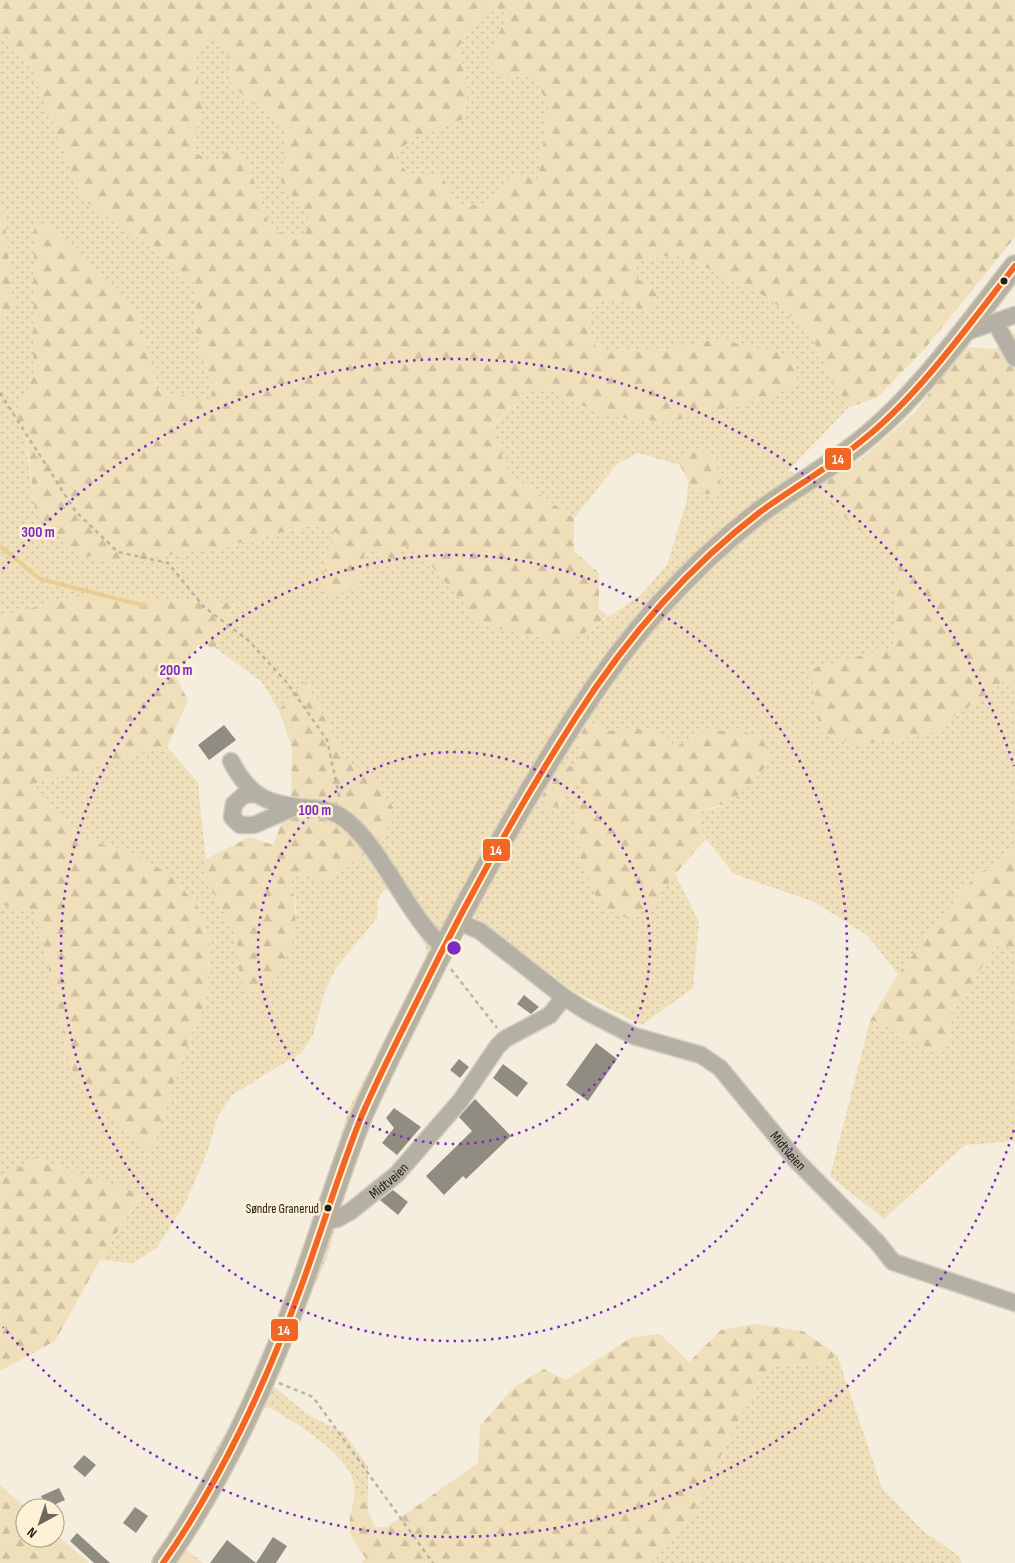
<svg xmlns="http://www.w3.org/2000/svg" width="1015" height="1563" viewBox="0 0 1015 1563" font-family="'Sofia Sans Condensed',sans-serif">
<style>
.grass{fill:url(#grass-dots)}
.forest{fill:url(#forest-firs);fill-rule:evenodd}
.lines{fill:none;stroke-linecap:round;stroke-linejoin:round}
.stream{stroke:#e8ce93;stroke-width:4}
.building{fill:#918c81}
.minor-casing{stroke:#d2ccc1;stroke-width:19}
.major-casing{stroke:#d2ccc1;stroke-width:24}
.path{stroke:#b9b3a8;stroke-width:2.5;stroke-dasharray:4 4;stroke-linecap:butt}
.minor{stroke:#b5b0a4;stroke-width:16}
.major{stroke:#b8b1a0;stroke-width:21}
.bus-1-casing{stroke:#fef2d6;stroke-width:10}
.bus-1{stroke:#f26522;stroke-width:6}
.ring{fill:none;stroke:#7b2cbf;stroke-width:2.5;stroke-dasharray:2.5 5}
.bus-dot{fill:#242016;stroke:#fef2d6;stroke-width:2}
.labels{text-anchor:middle;stroke-width:5;stroke-linejoin:round;paint-order:stroke}
.bus-label{font-size:13px;fill:#242016;stroke:#fef2d6;text-anchor:end}
.street-label{font-size:14px;fill:#242016;stroke:#fef2d6}
.centre{fill:#7b2cbf;stroke:#fef2d6;stroke-width:2.5}
.ring-label{font-size:15px;text-anchor:middle;font-weight:bold;fill:#7b2cbf;stroke:#fef2d6;stroke-width:5;stroke-linejoin:round;paint-order:stroke}
.line-badge{stroke:#fef2d6;stroke-width:2}
.badge-label{font-size:14px;text-anchor:middle;font-weight:bold;fill:#fff}
</style>
<defs>
<pattern id="grass-dots" width="8" height="8" patternUnits="userSpaceOnUse" patternTransform="scale(1.25)"><rect width="8" height="8" fill="#efdfba"/><path d="M2 2h.1M6 6h.1" fill="none" stroke="#cdbf9f" stroke-width="1.8" stroke-linecap="round"/></pattern>
<pattern id="forest-firs" width="22" height="20" patternUnits="userSpaceOnUse" patternTransform="scale(1.25)"><rect width="22" height="20" fill="#efdfba"/><path d="M5 1l3.5 6h-7zM16 11l3.5 6h-7z" fill="#cdbf9f"/></pattern>
</defs>
<rect width="100%" height="100%" fill="#f5eedf"/>
<path class="grass" d="M489 5 508 14 501 78 532 76 549 105 538 180 516 174 487 203 458 207 442 176 409 174 392 156 413 138 463 119 468 91 458 47Z
M0 30 29 61 83 200 136 236 197 286 195 329 214 389 208 402 157 390 138 314 34 228 33 378 16 412 26 444 35 510 218 548 313 525 337 533 328 554 360 587 365 552 378 548 396 564 399 547 413 544 482 624 582 635 642 594 667 565 687 500 688 482 702 493 708 453 693 450 680 465 638 453 617 464 574 518 509 474 491 429 522 393 543 387 605 416 717 339 668 349 604 353C583 334 584 326 598 302L614 297 646 313 658 293 632 275 641 260 678 254 768 298 807 329 848 408 788 471 821 483 876 541 900 548 893 647 930 734 1007 679 1015 690V845L968 884 898 974 867 935 814 902 734 874 706 839 698 825 702 810 720 807 700 732 673 749 653 728 606 731 588 721 579 739 581 752 562 804 575 778 586 787 574 819 599 904 622 918 650 907 675 874 699 922 693 988 642 1025 573 991 471 914 364 1128 326 1261 275 1373 272 1385 308 1415 343 1432 368 1466V1495L354 1497C354 1491 355 1483 352 1477 342 1451 292 1420 268 1407L259 1411 230 1474 210 1458 236 1417 259 1360 270 1342 316 1221 348 1110 364 1079 378 1058 426 960V947L394 892 384 889 378 900 377 918 336 968 324 993 313 1035 301 1053 232 1095 218 1116 207 1153 185 1204 156 1249 133 1263 100 1260 141 1195 35 1158 0 1180V905L35 910 74 1078 151 1152 185 1051 207 997 210 936 133 854 83 838 32 784 167 747 198 782 208 882 236 934 239 971 297 914 291 877 304 873 327 881 382 841 377 785 344 757 306 681 279 710 261 681 215 648 234 604 82 594 0 617V323L3 322 13 303 4 215 0 207Z
M213 32 232 61 229 84 288 130 281 181 312 222 302 237 271 231 249 166 230 148 215 162 191 151 202 108 194 57Z
M998 944 1015 949V1141L965 1145 884 1219 830 1176 870 1021 934 1052 948 1040 953 1009Z
M837 1355 882 1488 922 1530 959 1556 962 1563H652L692 1514 749 1399 772 1364 822 1365Z"/>
<path class="forest" d="M0 0H1015V237L927 346 878 397 848 408 807 329 768 298 678 254 641 260 632 275 659 293 646 313 614 297 598 302C584 325 583 334 603 353L668 349 717 339 793 356 797 383 771 397 668 422 605 416 543 387 522 393 491 428 509 474 574 518V551L599 573V609L608 616 582 635 557 641 482 625 413 544 399 548 396 565 381 559 378 548 365 552 360 587 333 596 322 583 328 554 337 533 312 525 218 548 113 563 70 551 35 510 28 450 16 412 33 378 34 228 47 224 138 314 157 390 208 401 214 389 195 329 197 286 136 236 83 200 29 61 0 30ZM490 5 508 14 488 56 501 78 532 76 549 105 538 179 516 174 487 203 458 207 442 176 409 174 393 156 413 138 463 119 468 91 458 47ZM213 33 232 61 229 84 288 130 281 181 312 222 302 237 271 231 249 166 230 148 215 162 191 151 202 108 194 57Z
M0 207 4 215 13 304 3 322 0 323Z
M1015 333V690L1007 679 930 734 858 745 820 732 811 669 893 647 900 548 876 541 855 527 822 495 821 483 864 457 915 412 964 347 996 349Z
M693 450 708 453C718 466 725 479 717 495 694 493 690 486 680 465Z
M82 594 234 603 215 648 198 645 176 676 188 701 167 747 33 784 83 838 133 854 169 874 196 904 210 936 207 997 185 1051 151 1153 74 1078 35 910 0 905V617Z
M306 681 344 757 377 785 393 807 382 841 327 881 304 873 291 877C300 934 297 949 259 993L245 991 239 971 236 934 208 882 206 859 250 837 273 845 291 799 292 748 279 710Z
M588 720 606 731 653 728 667 737 673 749 700 732 740 730 763 739 770 760C751 787 735 804 702 810L698 825 706 839 675 874 650 907 622 918 599 904 581 862 574 819 586 787 575 778 562 804 548 810 541 798 559 768 576 765 581 752 579 739Z
M1015 845V949L998 944 953 1009 948 1040 934 1052 870 1021 898 974 968 884Z
M34 1158 141 1194 100 1260 55 1341 0 1371V1180Z
M755 1324 803 1331 837 1355 822 1365 772 1364 749 1399 692 1514 652 1563H362L366 1558C345 1532 348 1528 354 1497L368 1494V1511L375 1527H387L478 1463 480 1426 514 1387 544 1369 566 1380 632 1337 660 1334 689 1362 721 1330Z
M0 1485 26 1508 25 1538H55V1533L89 1563H0Z
M168 1535 203 1563H162L176 1542Z"/>
<g class="lines">
<path class="stream" d="M0 546 40 579 146 606"/>
</g>
<path class="building" d="M224 725 236 740 209 760 198 745Z
M524 995 539 1007 531 1014 517 1004Z
M596 1043 617 1059 588 1101 566 1085Z
M459 1059 469 1067 460 1078 450 1070Z
M503 1064 528 1083 517 1097 493 1078Z
M475 1099 511 1136 466 1179 463 1176 444 1195 426 1176 472 1131 459 1117Z
M394 1108 421 1127 397 1155 382 1143 394 1128 386 1118Z
M393 1190 408 1202 398 1215 380 1200Z
M84 1455 96 1465 85 1477 73 1467Z
M59 1488 65 1500 47 1508 41 1496Z
M135 1507 148 1516 136 1533 123 1523Z
M77 1533 110 1563H94L70 1541Z
M273 1537 287 1546 276 1563H210L227 1540 256 1563Z"/>
<g class="lines">
<defs>
<g id="minor">
<path d="M995 322 1015 358"/>
<path d="M966 329 969 331 1015 315"/>
<path d="M231 761C250 798 269 805 310 808 323 809 335 811 346 820 383 850 406 913 443 947"/>
<path d="M254 794 244 795 234 804 232 817 240 825H254L295 807"/>
<path id="s1" d="M457 921 480 931 564 997 589 1013 634 1036 701 1055 720 1068 795 1159 877 1242 893 1262 1015 1303"/>
<path id="s2" d="M323 1219 327 1221 337 1219 351 1211 397 1174 461 1100 497 1047 505 1039 550 1015 564 997"/>
</g>
<path id="major" d="M163 1563C220 1482 267 1381 301 1287 322 1230 339 1172 362 1115 379 1076 398 1039 417 1001 465 903 517 809 576 717 626 639 686 569 760 512 794 487 832 466 864 439 920 394 971 322 1015 266"/>
</defs>
<use href="#minor" class="minor-casing"/>
<use href="#major" class="major-casing"/>
<path class="path" d="M0 393 76 512 118 552 168 563 204 607 249 641 288 684 327 740 340 800
M451 969 497 1028
M279 1383 313 1397 433 1563"/>
<use href="#minor" class="minor"/>
<use href="#major" class="major"/>
<defs>
<path id="bus-1" d="M163 1563C220 1482 267 1381 301 1287 322 1230 339 1172 362 1115 379 1076 398 1039 417 1001 465 903 517 809 576 717 626 639 686 569 760 512 794 487 832 466 864 439 920 394 971 322 1015 266"/>
</defs>
<use href="#bus-1" class="bus-1-casing"/>
<use href="#bus-1" class="bus-1"/>
</g>
<g class="ring">
<circle cx="454" cy="948" r="196"/>
<circle cx="454" cy="948" r="393"/>
<path d="M1014 1130A589 589 0 0 1 3 1327M3 569A589 589 0 0 1 1014 766"/>
</g>
<g class="bus-dot">
<circle cx="1004" cy="281" r="4.5"/>
<circle cx="328" cy="1208" r="4.5"/>
</g>
<g class="labels">
<g class="bus-label">
<text x="319" y="1213">Søndre Granerud</text>
</g>
<g class="street-label">
<text dy="5" stroke="none"><textPath href="#s1" startOffset="412">Midtveien</textPath></text>
<text dy="5" stroke="none"><textPath href="#s2" startOffset="79">Midtveien</textPath></text>
</g>
</g>
<circle cx="454" cy="948" r="8" class="centre"/>
<g class="ring-label">
<text x="38" y="537">300 m</text>
<text x="176" y="675">200 m</text>
<text x="315" y="815">100 m</text>
</g>
<g class="line-badge">
<rect x="824" y="447" width="28" height="24" rx="5" fill="#f26522"/>
<rect x="482" y="838" width="29" height="24" rx="5" fill="#f26522"/>
<rect x="270" y="1318" width="29" height="24" rx="5" fill="#f26522"/>
</g>
<g class="badge-label">
<text x="838" y="464">14</text>
<text x="496" y="855">14</text>
<text x="284" y="1335">14</text>
</g>
<g transform="translate(40 1523) rotate(220)"><circle r="24" fill="#fef2d6" stroke="#a79e89"/>
<path d="M0-4L9 19L0 12L-9 19Z" fill="#6d685c"/>
<text y="-8" font-size="14" font-weight="bold" text-anchor="middle" fill="#242016">N</text>
</g>
</svg>
